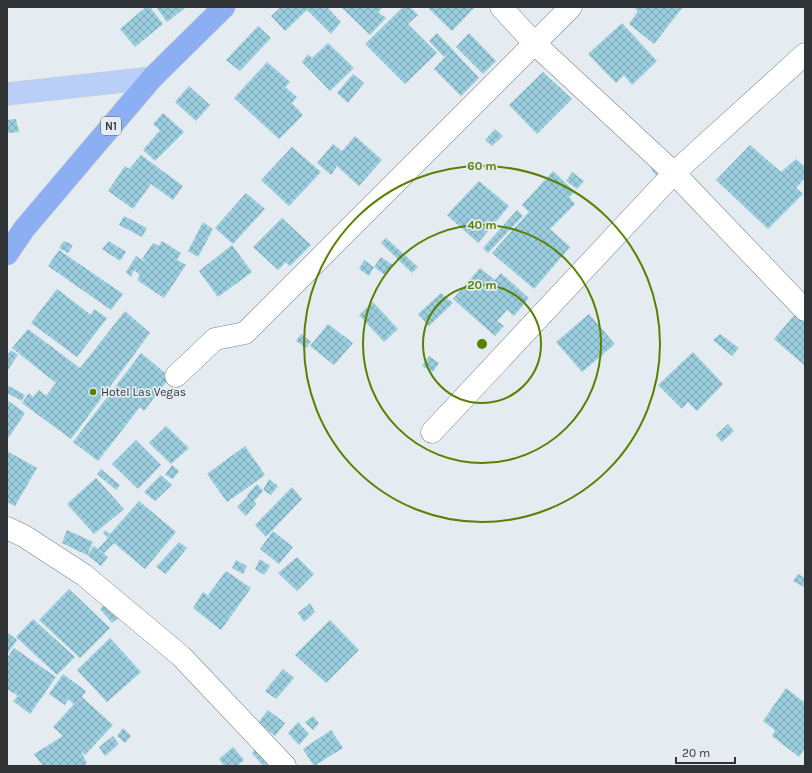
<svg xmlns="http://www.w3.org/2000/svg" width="812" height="773" viewBox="0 0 812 773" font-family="Karla,sans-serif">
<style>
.building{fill:url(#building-cross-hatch)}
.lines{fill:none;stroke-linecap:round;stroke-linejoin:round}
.minor-casing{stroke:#7d8489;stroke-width:23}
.major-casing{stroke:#c9cacb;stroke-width:23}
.highway-casing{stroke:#c9cacb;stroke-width:23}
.minor{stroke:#fff;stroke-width:22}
.major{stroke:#bacff8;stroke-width:22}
.highway{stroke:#8caff4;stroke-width:22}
.ring{fill:none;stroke:#598000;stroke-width:2}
.poi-dot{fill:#598000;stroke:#e4ecf2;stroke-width:1.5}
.labels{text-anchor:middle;stroke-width:3.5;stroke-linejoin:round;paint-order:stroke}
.shield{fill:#e4ecf2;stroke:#676b6f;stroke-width:1}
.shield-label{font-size:11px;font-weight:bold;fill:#313437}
.poi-label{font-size:12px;fill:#313437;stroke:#e4ecf2;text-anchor:start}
.centre{fill:#598000;stroke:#e4ecf2;stroke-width:2}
.ring-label{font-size:12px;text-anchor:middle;font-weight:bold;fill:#598000;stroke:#e4ecf2;stroke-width:3.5;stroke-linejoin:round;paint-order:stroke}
</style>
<defs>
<pattern id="building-cross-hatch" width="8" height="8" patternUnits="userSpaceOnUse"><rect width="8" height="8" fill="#9acddd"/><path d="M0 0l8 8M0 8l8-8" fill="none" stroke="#7ea7b4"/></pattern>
</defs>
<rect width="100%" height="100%" fill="#e4ecf2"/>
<path class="building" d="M146 7H150L163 24 135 47 120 29Z
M156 7H186L167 22Z
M281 7H327L341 22 331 34 307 10 285 31 271 16Z
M341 7H383L378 12 386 18 370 35Z
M403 7H410L418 15 408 24 437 53 405 84 365 44Z
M427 7H475L452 31Z
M633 7H683L654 44 629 24 638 11Z
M622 23 657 61 632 85 624 75 616 83 588 54Z
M258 26 271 38 240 71 226 60Z
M437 33 479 78 461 96 434 69 450 52 444 57 429 41Z
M469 33 496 61 483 74 456 47Z
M328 43 354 68 330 91 302 62 308 54 312 58Z
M267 62 290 82 285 87 297 97 292 103 303 115 279 139 234 98Z
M543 72 572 99 537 134 509 105Z
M353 74 364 83 348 103 337 93Z
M189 86 210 105 196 121 175 102Z
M163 113 184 132 155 161 143 150 160 130 153 124Z
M16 119 19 132 7 133V120Z
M495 129 503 136 492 146 485 140Z
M355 136 382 160 359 186 337 166 331 175 317 163 333 144 342 151Z
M750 145 781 172 796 159 805 167V178L796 188 803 194 768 229 716 180Z
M292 147 321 172 289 206 261 180Z
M141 155 183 186 173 200 151 184 133 209 108 191 125 166 129 169Z
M658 163 665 172 658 178 651 169Z
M553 171 575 192 569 197 575 204 550 229 570 247 534 289 492 253 529 212 522 205Z
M572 172 584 181 577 189 566 181Z
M479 181 509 206 478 243 447 215Z
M246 193 265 209 233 244 215 228Z
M517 210 523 216 488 253 483 248Z
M124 216 147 228 142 237 119 225Z
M282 218 311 245 290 266 286 262 278 270 253 247Z
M203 222 213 229 198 257 188 251Z
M386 238 418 267 412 273 381 243Z
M64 241 73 245 68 253 59 248Z
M109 241 126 252 120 261 102 249Z
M162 241 181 253 177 260 186 265 164 298 137 280 140 275 134 270 131 277 126 272 136 256 152 267 142 259 153 243 159 246Z
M232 245 252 272 218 297 199 271Z
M59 250 123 294 111 310 48 266Z
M381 257 393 265 385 275 374 267Z
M364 260 374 267 369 276 359 269Z
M480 268 495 280 501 273 529 298 514 316 507 310 497 321 504 326 495 336 453 299Z
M57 289 91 315 94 309 107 318 77 357 31 323Z
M441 293 453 303 429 326 418 314Z
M373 302 398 329 384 342 359 315Z
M125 311 150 333 71 439 22 403 29 393 33 397 39 390 46 396 56 383 12 348 28 329 80 368Z
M796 313 805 321 804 365 774 339Z
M589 314 615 344 582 372 556 342Z
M328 324 353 343 334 365 310 346Z
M301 334 311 342 306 348 296 341Z
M720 334 739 348 732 356 713 340Z
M11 350 18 355 7 371V355Z
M693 352 723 384 697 411 688 402 682 409 658 385Z
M141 353 170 377 144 411 140 407 98 461 73 442Z
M429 356 439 363 433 372 422 366Z
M7 385 25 395 22 401 7 393Z
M7 400 25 413 7 440Z
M728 424 734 431 722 442 716 435Z
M166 426 189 448 171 464 149 443Z
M136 440 161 465 138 489 112 464Z
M245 446 265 475 227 502 207 474Z
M7 451 37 468 15 506 7 502Z
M172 465 179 471 173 479 165 475Z
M101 469 120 485 116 490 97 474Z
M161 475 172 485 155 501 144 492Z
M96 478 124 509 94 534 67 504Z
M269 479 278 486 271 495 263 490Z
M257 484 263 491 254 501 256 504 246 516 237 507 248 496 247 495Z
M292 487 302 499 266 537 255 525Z
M139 501 176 532 145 569 114 543 104 553 98 549 108 538 103 533 104 530 110 534Z
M67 530 93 542 87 555 62 543Z
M273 531 293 547 279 564 260 549Z
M179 542 187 548 166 574 156 567Z
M94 546 108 557 101 566 87 555Z
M297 557 314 574 297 591 278 573Z
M260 559 270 566 264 575 255 569Z
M236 560 247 566 243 574 232 568Z
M226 571 251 588 221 630 193 608 203 592 216 602 208 595Z
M798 574 805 578 804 587 793 581Z
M69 589 110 628 80 658 39 620Z
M109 600 122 615 112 623 100 609Z
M310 603 315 612 304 622 298 613Z
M33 619 75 657 57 675 16 637Z
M330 620 359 650 326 683 295 655Z
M8 633 17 640 7 654V635Z
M110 638 141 672 107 702 77 670Z
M14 648 56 677 30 714 13 701 18 696 7 689V658Z
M283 669 294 678 276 699 265 691Z
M63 674 86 691 82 697 113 725 85 755 80 750 87 763 82 766H43L34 754 63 736 53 727 74 704 68 699 65 705 49 694Z
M786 688 805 703V748L799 757 772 736 775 730 763 721Z
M268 710 285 723 275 736 258 723Z
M313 716 319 723 313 730 305 722Z
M298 722 309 734 299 745 288 733Z
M123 728 131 736 125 743 117 736Z
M331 730 343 748 314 766 303 749Z
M113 736 119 744 105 756 99 747Z
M233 747 244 760 237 766H224L219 759Z
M256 748 270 763 265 766H263L252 753Z"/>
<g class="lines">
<defs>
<path id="minor" d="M501 7 535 44 674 173 805 310
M176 376 215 339 245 333 571 7
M432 432 674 173 805 54
M7 528 24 536 84 575 181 656 285 766"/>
<path id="major" d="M7 94 152 78"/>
<path id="highway" d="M7 254 24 229 152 78 224 7"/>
</defs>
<use href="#minor" class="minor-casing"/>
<use href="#major" class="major-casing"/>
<use href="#highway" class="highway-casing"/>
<use href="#minor" class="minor"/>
<use href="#major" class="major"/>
<use href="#highway" class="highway"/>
</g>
<g class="ring">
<circle cx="482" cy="344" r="59"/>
<circle cx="482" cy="344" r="119"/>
<circle cx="482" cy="344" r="178"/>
</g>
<circle class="poi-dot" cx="93" cy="392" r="4"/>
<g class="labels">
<rect class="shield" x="101" y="117" width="20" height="18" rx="3"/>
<g class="shield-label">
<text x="111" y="130">N1</text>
</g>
<g class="poi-label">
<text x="101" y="396">Hotel Las Vegas</text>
</g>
</g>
<circle cx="482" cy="344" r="6" class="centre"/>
<g class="ring-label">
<text x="482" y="170">60 m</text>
<text x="482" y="229">40 m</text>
<text x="482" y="289">20 m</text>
</g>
<rect width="812" height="773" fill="none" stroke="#313437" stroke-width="16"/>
<path d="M676 757v6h59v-6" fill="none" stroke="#313437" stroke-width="2"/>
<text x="682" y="757" font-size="12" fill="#313437" stroke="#e4ecf2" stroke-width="3" paint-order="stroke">20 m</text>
</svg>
